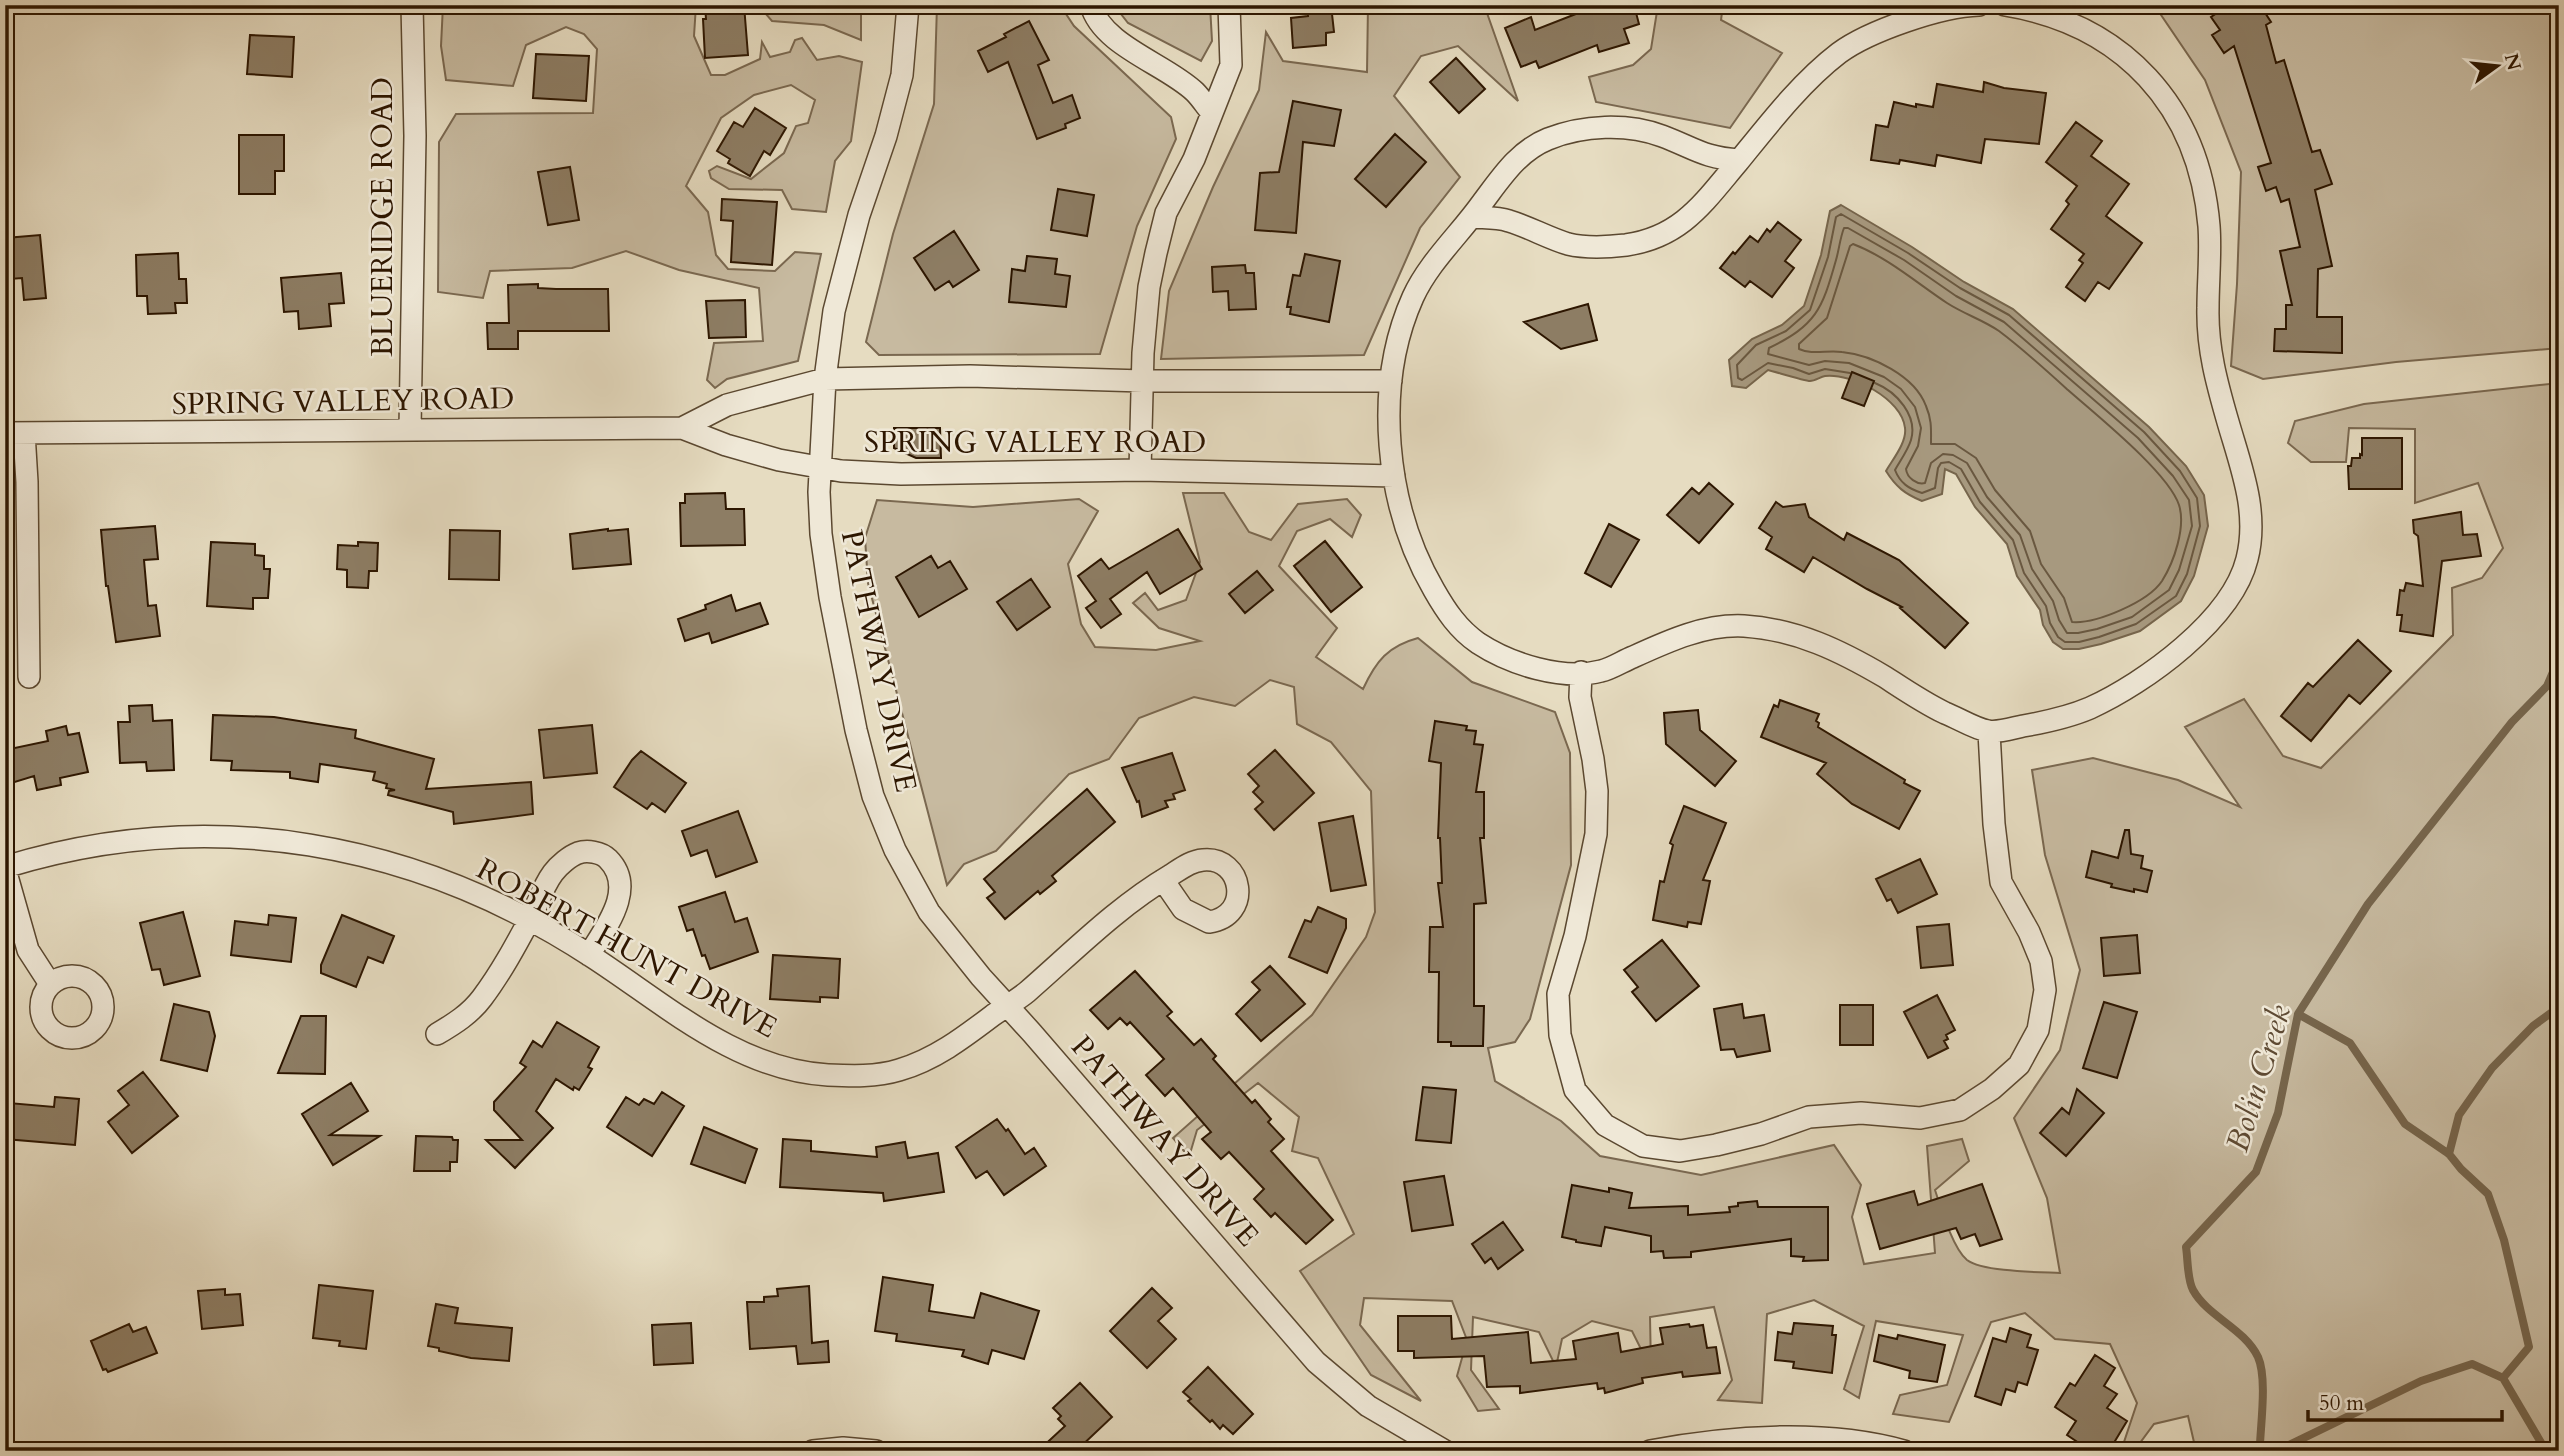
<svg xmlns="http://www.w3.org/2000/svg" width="2564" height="1456" viewBox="0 0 2564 1456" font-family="Cardo,serif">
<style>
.green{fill:#c7baa0;stroke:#7a6850;stroke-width:2}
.water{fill:#a7997f;stroke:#76654c;stroke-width:2}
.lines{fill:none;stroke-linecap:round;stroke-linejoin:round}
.shore{stroke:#6a5840;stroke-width:2}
.stream{stroke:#76654c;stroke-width:8}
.building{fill:#8d7d64;stroke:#2d1600;stroke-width:2}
.street-casing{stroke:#5b4830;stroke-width:24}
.street{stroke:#efe8d7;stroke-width:21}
.labels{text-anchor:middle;stroke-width:5;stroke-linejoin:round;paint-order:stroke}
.street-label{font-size:30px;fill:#2d1600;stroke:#efe8d7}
.water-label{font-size:32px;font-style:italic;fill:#5e4a33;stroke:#efe8d7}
</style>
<rect width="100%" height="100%" fill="#e6dcc1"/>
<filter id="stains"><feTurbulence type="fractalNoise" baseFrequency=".00286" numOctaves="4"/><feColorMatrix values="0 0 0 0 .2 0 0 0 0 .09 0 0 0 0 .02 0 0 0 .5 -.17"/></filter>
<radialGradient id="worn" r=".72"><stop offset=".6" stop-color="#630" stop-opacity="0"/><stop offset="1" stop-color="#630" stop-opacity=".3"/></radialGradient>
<path class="green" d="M443 5H696L694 36 711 75H725L760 59 762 42 770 57 790 52 795 40 802 38 817 60 839 56 862 62 851 141 835 161 826 212 792 209 782 190 729 189 711 178 709 171 717 166 751 179 784 153 796 126 808 123 815 100 791 85 754 95 721 118 686 186 708 212 716 255 728 269 775 271 795 252 821 254 798 361 727 379 715 388 707 380 714 343 763 341 759 288 679 270 626 251 572 268 490 271 483 298 438 292 439 142 456 114 593 113 597 49 584 34 566 27 526 45 513 86 446 80 441 46Z
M758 5H861V40L824 25 772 21Z
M937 5H1060L1074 26 1171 117 1176 139 1137 226 1100 354 879 355 866 342 893 234 934 104Z
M1114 5H1210L1212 41 1201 61 1128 23Z
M1368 5H1503L1487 13 1518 101 1458 46 1421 56 1394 96 1460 177 1420 228 1364 355 1161 359 1169 291 1213 187 1259 90 1266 32 1283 61 1367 72Z
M1658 5H1723L1721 20 1782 53 1730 128 1596 102 1589 77 1633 65 1651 49Z
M2147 5H2559V348L2396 362 2263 379 2231 366 2237 284 2241 172 2205 80 2159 12Z
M2559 383V1451H2196L2188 1416 2154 1424 2134 1451H2121L2137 1403 2110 1344 2055 1339 2025 1313 1991 1322 1949 1422 1893 1414 1900 1395 1947 1385 1963 1335 1876 1321 1859 1398 1844 1389 1864 1326 1814 1300 1767 1314 1762 1403 1718 1400 1732 1380 1714 1307 1650 1317 1651 1369 1632 1331 1592 1321 1562 1339 1556 1367 1539 1332 1473 1317 1471 1370 1499 1409 1478 1411 1457 1376 1467 1340 1452 1301 1364 1298 1360 1325 1421 1401 1371 1375 1300 1271 1354 1234 1318 1158 1292 1151 1299 1117 1258 1083 1197 1130 1189 1157 1173 1138 1312 1015 1366 937 1375 912 1371 791 1331 742 1297 724 1294 687 1270 680 1235 706 1194 697 1139 718 1109 759 1069 774 996 851 964 864 947 885 868 583 865 538 877 500 973 507 1079 499 1098 511 1068 564 1081 624 1095 647 1156 650 1200 641 1159 628 1133 603 1145 593 1158 610 1186 600 1200 562 1183 493H1224L1249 532 1271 540 1298 504 1347 499 1361 515 1352 537 1330 519 1297 531 1279 566 1337 628 1316 657 1363 689C1376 661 1388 646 1418 638L1472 682 1555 712 1570 753 1571 865 1530 1019 1515 1042 1488 1048 1495 1081 1561 1121 1600 1156 1701 1175 1834 1145 1861 1185 1852 1217 1864 1264 1935 1253 1927 1146 1962 1139 1969 1161 1935 1190C1941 1208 1953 1249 1967 1260 1983 1272 2039 1272 2060 1273L2047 1198 2014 1118 2060 1050 2080 970 2045 855 2032 770 2093 758 2178 780 2240 807 2185 727 2244 699 2283 756 2321 768 2453 635 2452 588 2482 578 2503 548 2478 483 2415 503V429L2349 428 2346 462H2311L2288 443 2295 421 2364 404Z"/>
<path class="water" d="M1841 205 1912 247 1964 282 2013 309 2149 427 2186 466 2204 495 2208 526 2194 576 2181 601 2140 631 2101 644 2079 649H2063L2053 642 2043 625 2040 610 2017 576 2007 544 1975 507 1956 474 1945 469 1942 494 1922 501C1905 494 1896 487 1886 471 1893 459 1907 442 1905 428 1902 399 1852 373 1825 376 1820 377 1815 381 1810 381 1805 381 1776 372 1768 370L1746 388 1732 386 1729 360 1752 339 1782 325 1804 306 1821 255 1830 211Z"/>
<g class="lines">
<path class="shore" d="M1844 228H1848L1904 260 1956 296 2004 322 2138 438 2173 476 2189 500 2192 526 2179 570 2169 590 2132 617 2097 629 2078 633H2067L2059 620 2053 601 2032 569 2020 535 1987 497 1967 463 1953 455 1943 454 1931 463 1925 483C1917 485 1907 478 1906 469L1918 446 1921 428 1915 407 1901 389 1884 377 1849 363 1825 361 1809 365 1768 354 1769 348C1816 325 1822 310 1836 260 1839 250 1840 238 1844 228Z
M1853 244C1887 257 1917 283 1947 303 1964 314 1983 320 1999 331 2023 349 2046 370 2068 390 2095 414 2168 472 2179 505 2186 527 2174 562 2162 581 2148 602 2096 624 2072 622L2064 598 2041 564 2030 531 1995 490 1976 458 1955 444H1931C1931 430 1932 420 1926 406 1915 376 1872 355 1842 352 1827 350 1812 355 1799 349V344L1827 318 1850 246Z
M1850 373 1825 369 1809 374 1793 368 1768 363 1742 380 1738 378 1737 365 1756 345 1786 331 1810 310 1828 257 1836 217 1841 214 1908 253 1960 288 2009 315 2144 432 2180 471 2197 498 2200 526 2187 574 2176 596 2136 624 2099 637 2079 642H2065L2058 637 2050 623 2046 606 2024 573 2013 540 1980 502 1961 469 1949 462 1941 463 1938 468 1935 488 1922 493C1909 489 1900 483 1895 470 1900 461 1908 450 1911 440 1918 416 1897 392 1875 383"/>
<path class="stream" d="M2298 1014 2350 1043 2405 1124 2449 1154 2461 1169 2488 1194 2504 1240 2529 1347 2503 1378
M2449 1154 2459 1115 2492 1068 2533 1026 2559 1007
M2546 1451 2503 1378 2472 1364 2421 1381 2281 1449 2260 1444C2261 1422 2267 1377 2258 1357 2244 1328 2208 1317 2193 1290 2187 1279 2188 1259 2186 1247L2256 1172 2278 1113 2298 1014 2368 904 2512 722 2547 686 2559 658"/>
</g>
<path class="building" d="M705 5H744L748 55 705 58 703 19H706Z
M1307 5H1331L1334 32 1326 33V45L1293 48 1291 18 1308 16Z
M1585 5H1634L1639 24 1624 29 1629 43 1599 52 1597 45 1539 68 1536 61 1521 67 1505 28 1531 17 1535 30 1586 10Z
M2229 5H2260L2271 22 2266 25 2276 63 2284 60 2312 152 2320 150 2332 184 2315 190 2332 266 2318 269 2317 317H2342V353L2274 351 2275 329H2286V305H2292L2280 251 2300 247 2289 199 2281 202 2276 187 2266 191 2258 167 2271 163 2234 46 2224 53 2212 35 2220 30 2211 17Z
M1029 21 1049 60 1038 65 1053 103 1072 95 1080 118 1065 124 1066 128 1037 139 1008 62 988 72 978 51 1006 37 1004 34Z
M250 35 294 37 292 77 247 74Z
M536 54 589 56 586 101 533 98Z
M1456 58 1485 89 1459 113 1430 82Z
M1984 82 2004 88 2046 93 2039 144 1985 139 1981 163 1937 155 1935 166 1900 160 1899 164 1871 160 1876 125 1888 127 1894 102 1916 107V104L1933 107 1937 84 1983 92Z
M1293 101 1341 110 1334 146 1303 142 1296 233 1255 230 1260 173 1279 172Z
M755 108 786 128 770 155 764 151 750 176 728 163 730 159 717 151 734 122 743 127Z
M2076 122 2102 141 2091 156 2129 184 2106 216 2142 243 2109 289 2098 282 2085 301 2066 287 2083 263 2079 260 2084 254 2051 229 2069 204 2066 201 2077 186 2046 162Z
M1395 134 1426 162 1386 207 1355 179Z
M239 135H284V171H275V194H239Z
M570 167 579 220 548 225 538 172Z
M1058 189 1094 195 1087 236 1051 230Z
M722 199 777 202 772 265 731 262 733 221 721 220Z
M1778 222 1801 240 1785 261 1794 268 1772 297 1750 281 1745 287 1720 268 1733 252 1735 254 1750 236 1758 242 1767 229 1770 232Z
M954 231 979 270 953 287 949 281 935 290 914 258Z
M40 235 46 298 24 300 22 278 10 279 6 238Z
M178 253 179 279H186L187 303H175L176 313 148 314 147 296H137L136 255Z
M1305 254 1340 261 1329 322 1290 314 1291 307H1287L1293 275 1300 276Z
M1027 256 1057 259 1055 274 1070 276 1066 307 1009 302 1012 269 1025 271Z
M1245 265 1246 273H1254L1256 309 1229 310 1228 291 1213 292 1212 267Z
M341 273 344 303 329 304 331 326 299 329 298 311 284 312 281 278Z
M538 284V288L556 289H608L609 331H518V349H488L487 323H509L508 285Z
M745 300 746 337 709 338 706 301Z
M1588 304 1597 340 1561 349 1524 322Z
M1852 372 1874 381 1864 406 1842 398Z
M894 428H940L941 458H916L894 448Z
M2362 438H2402V489H2349L2348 466H2351L2352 458H2360V454L2362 455Z
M1709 483 1733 504 1699 543 1667 515 1692 488 1699 494Z
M725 493 726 509H744L745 545 681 546 680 503H685V494Z
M1776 502 1783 507 1805 504 1809 517 1844 540 1847 533 1899 560 1968 623 1945 648 1900 608 1902 607 1867 589 1813 557 1804 572 1766 549 1772 537 1759 528Z
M2461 512 2463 535 2477 534 2481 556 2442 561 2433 636 2400 631 2402 615H2397L2400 590 2404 591 2406 583 2423 586 2418 536 2414 533 2413 520Z
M1609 524 1639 540 1611 587 1585 573Z
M155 526 158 559 144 560 148 606 156 605 160 636 116 642 108 586H106L101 530Z
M608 529V531L628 529 631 564 573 569 570 534Z
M1178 529 1202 569 1160 594 1147 572 1110 599 1121 614 1101 628 1086 608 1096 601 1078 576 1101 559 1109 569Z
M450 530 500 531 499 580 449 579Z
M1325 541 1362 587 1331 612 1294 566Z
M211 542 255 544V555L264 556V569H270L268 598H253V609L207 606Z
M358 542 378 543 377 571H369L368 588 347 587V570L337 569 338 545 358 546Z
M931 556 938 568 950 561 967 589 919 617 896 577Z
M1257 571 1273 590 1245 613 1229 594Z
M1031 579 1050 607 1017 630 997 602Z
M731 595 736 611 760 603 768 624 712 643 709 633 685 641 678 619 706 609 705 605Z
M2358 640 2391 671 2360 704 2349 695 2311 741 2281 716 2308 683 2313 687Z
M1780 700 1819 714 1816 721 1819 723 1818 727 1905 780 1904 783 1920 791 1899 829 1852 804 1817 774 1826 763 1761 737 1774 705 1778 707Z
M152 705 153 721 172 720 174 770 147 771 146 762 120 763 118 722H130L129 706Z
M1698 710 1700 730 1736 761 1715 786 1666 744 1664 713Z
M213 715 274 717 356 730 355 738 434 759 426 789 531 782 533 814 454 824 453 812 388 795 389 791 395 790 386 788 387 784 373 780 375 772 320 764 318 782 290 778V772L231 770 232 761 211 760Z
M1435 721 1467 726 1466 730 1476 731 1474 744 1483 745 1476 792H1484V838H1480L1486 903 1474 904V1006H1484L1483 1046H1451V1042H1438L1439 972H1429L1430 927H1443L1438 883H1442L1440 838H1438L1441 763 1429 761Z
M592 725 597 773 544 778 539 730Z
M66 726 68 735 79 733 88 772 60 778 61 785 37 790 34 776 5 785V750L48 741 46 731Z
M1275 750 1314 793 1274 830 1255 809 1263 802 1253 792 1259 786 1248 774Z
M641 751 686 783 665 812 652 803 647 809 614 787 632 760Z
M1172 753 1185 790 1173 794 1175 799 1165 801 1168 807 1142 817 1139 801 1137 802 1122 768Z
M1087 789 1115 822 1052 876 1056 881 1040 894 1038 891 1005 919 987 898 995 892 984 879Z
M1684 806 1726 823 1703 880 1710 881 1701 924 1688 922 1687 927 1653 920 1660 881 1664 882 1673 845 1670 843Z
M738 811 757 862 716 877 707 850 691 856 682 831Z
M1353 816 1366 885 1331 891 1319 823Z
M2125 830H2129L2131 854 2143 856 2141 868 2152 871 2147 892 2134 889V892L2111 887 2112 884 2086 877 2092 851 2118 858Z
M1920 859 1937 894 1898 913 1891 899 1887 901 1876 879Z
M725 892 735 922 747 918 758 952 710 969 705 955 702 956 693 929 687 931 679 907Z
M1318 907 1346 919V928L1327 973 1289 957 1305 920 1311 922Z
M183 912 200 976 164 985 160 969 152 970 140 923Z
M269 915 296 918 291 962 231 955 235 921 268 925Z
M342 915 394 936 383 963 368 957 356 987 321 973V965Z
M1949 924 1953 965 1921 968 1917 927Z
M2137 935 2140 973 2104 976 2101 938Z
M1662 940 1699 986 1656 1021 1632 992 1638 987 1624 970Z
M773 955 840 959 838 998 820 997V1002L770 999Z
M1270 966 1305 1004 1261 1041 1236 1014 1260 990 1252 982Z
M1135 971 1172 1012 1167 1016 1194 1045 1201 1039 1216 1056 1213 1059 1252 1103 1255 1100 1271 1119 1268 1122 1284 1139 1271 1151 1333 1220 1306 1244 1275 1213 1271 1217 1254 1199 1264 1189 1229 1152 1221 1159 1202 1139 1211 1132 1173 1088 1165 1096 1146 1075 1164 1059 1130 1022 1127 1025 1120 1018 1108 1029 1090 1010Z
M1937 995 1955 1030 1946 1035 1948 1039 1944 1041 1948 1048 1928 1058 1904 1012Z
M2104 1002 2137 1012 2117 1078 2083 1068Z
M174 1004 209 1012 215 1036 207 1071 161 1060Z
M1742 1004 1744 1018 1764 1015 1770 1051 1737 1057 1734 1049 1721 1050 1714 1009Z
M1840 1005H1873V1045H1840Z
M301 1016H326L325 1074 278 1073Z
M557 1022 599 1047 588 1067 592 1069 579 1090 574 1087 573 1090 556 1079 536 1111 553 1128 515 1168 486 1140H522L494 1110V1102L526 1067 520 1063 533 1041 542 1047Z
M143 1072 178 1116 132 1153 108 1122 129 1105 118 1091Z
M351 1083 368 1111 330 1135 380 1136 333 1165 302 1114Z
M1423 1087 1456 1090 1451 1143 1416 1140Z
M2077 1089 2104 1113 2066 1156 2040 1133 2062 1108 2069 1114Z
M662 1092 684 1106 652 1156 607 1127 626 1097 639 1105 644 1099 654 1104Z
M55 1097 79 1099 75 1145 5 1139 9 1103 54 1107Z
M997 1119 1006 1131 1008 1129 1025 1154 1034 1148 1046 1166 1004 1195 987 1171 976 1178 956 1147Z
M704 1127 757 1149 745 1183 691 1164Z
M416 1136 452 1137 453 1140H458L457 1162H450V1171H414Z
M783 1139 811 1141V1151L877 1157 876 1147 905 1142 908 1158 938 1153 944 1192 884 1201 883 1193 780 1187Z
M1444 1176 1453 1225 1412 1231 1404 1182Z
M1982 1184 2002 1239 1980 1246 1975 1234 1961 1239 1956 1228 1880 1249 1867 1204 1914 1191 1918 1205Z
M1572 1185 1609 1192V1188L1632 1193 1629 1208 1688 1206V1215L1730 1212 1729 1207 1738 1206V1203L1757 1201 1758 1207H1828V1260L1803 1261 1804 1257 1791 1256V1239L1691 1252V1257L1664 1258 1663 1251 1651 1252V1236L1605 1227 1601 1246 1576 1242V1240L1562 1237Z
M1503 1222 1523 1250 1498 1269 1491 1258 1485 1263 1472 1244Z
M883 1277 933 1285 929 1311 974 1318 981 1293 1039 1311 1024 1359 992 1350 988 1364 962 1356 964 1350 896 1341 897 1334 875 1331Z
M319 1285 373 1291 366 1349 339 1346 340 1341 313 1338Z
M809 1286 812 1343 828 1341 829 1362 798 1364 796 1346 750 1349 747 1302H764V1297L778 1296 777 1289Z
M1152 1288 1172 1308 1158 1321 1176 1339 1147 1368 1110 1331Z
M225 1289V1295L240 1294 243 1325 202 1329 198 1291Z
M436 1304 458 1308 455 1323 512 1328 509 1361 471 1358 439 1351V1348L428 1346Z
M1398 1316H1451L1452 1339 1528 1332 1531 1363 1576 1359 1573 1341 1618 1333 1621 1352 1663 1344 1660 1328 1689 1324 1690 1327 1703 1325 1707 1348 1716 1347 1720 1373 1683 1377 1682 1372 1642 1378 1643 1383 1605 1393 1604 1388 1598 1389 1597 1383 1520 1393V1386L1487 1387 1484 1356 1414 1358V1351H1398Z
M691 1323 693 1363 654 1365 652 1325Z
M1794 1323 1833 1326 1832 1335H1836L1832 1373 1793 1368 1794 1362 1775 1360 1778 1332 1792 1334Z
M129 1324 133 1332 146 1327 157 1353 108 1372 106 1369 103 1370 91 1341Z
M2010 1328 2031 1335 2027 1347 2038 1350 2027 1385 2018 1382 2015 1392 2006 1389 2001 1405 1975 1396 1993 1338 2006 1342Z
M1879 1335 1897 1339 1898 1335 1945 1345 1937 1382 1909 1378 1910 1371 1874 1361Z
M2095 1355 2115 1368 2104 1386 2117 1394 2107 1408 2127 1421 2109 1451H2091L2067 1435 2076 1421 2055 1407 2070 1383 2075 1386Z
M1208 1367 1253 1414 1233 1434 1223 1425 1220 1429 1212 1420 1210 1422 1188 1401 1191 1399 1183 1392Z
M1080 1383 1112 1417 1076 1451H1038L1065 1426 1058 1419 1061 1416 1053 1408Z"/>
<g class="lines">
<defs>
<path id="street" d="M908 5 902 75 886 136 859 215 834 311 825 379 819 492 821 534 830 597 856 730 873 796 895 850 929 912 981 977 1032 1033 1316 1362 1368 1406 1445 1451
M1091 5C1102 46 1166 64 1195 92 1201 98 1206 106 1212 113
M1739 160C1704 158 1694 148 1662 136 1627 123 1583 125 1548 139 1518 151 1501 178 1482 203 1460 234 1429 262 1413 297 1373 386 1385 506 1434 590 1446 611 1458 629 1478 643 1510 664 1563 681 1601 671 1611 669 1623 661 1633 657 1668 641 1705 624 1744 626 1796 629 1841 651 1885 677 1905 690 1924 703 1945 713 1958 718 1975 729 1988 731 1998 733 2013 728 2023 726 2046 722 2069 717 2090 708 2145 683 2232 620 2247 559 2259 512 2241 467 2228 422 2217 384 2207 348 2208 308 2208 281 2211 253 2209 226 2199 106 2123 24 2005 5
M1472 217C1484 218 1497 217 1509 221 1529 227 1548 238 1568 244 1585 248 1609 247 1626 245 1682 237 1704 202 1738 162 1768 125 1801 82 1839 53 1869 31 1941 6 1979 5
M682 428 727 405 825 379 970 376 1143 381H1391
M410 429 415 136 412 5
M5 433 682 428 726 445 779 460 841 471 901 474 1140 470 1394 476
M24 433 27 482 29 677
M1140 470 1143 353 1149 287 1156 253 1166 213 1194 159 1231 65 1229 5
M1581 672 1580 697 1593 759 1597 791 1596 834 1575 936 1558 994 1560 1035 1575 1090 1605 1125 1643 1146 1680 1151 1716 1145 1761 1134 1809 1117 1861 1113 1920 1118 1960 1110 1992 1089 2019 1065 2038 1030 2045 990 2041 961 2029 932 2001 882 1994 824 1989 732
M5 867C210 804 416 841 594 958 666 1005 738 1070 828 1075 852 1076 876 1077 899 1070 934 1060 963 1038 992 1016 1003 1008 1016 1001 1027 992 1074 951 1117 907 1171 875 1182 868 1191 861 1203 860 1243 856 1253 916 1209 922L1183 909 1163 880
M5 869 28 950 50 984
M41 1007a31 31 0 1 1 62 0a31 31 0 1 1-62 0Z
M437 1034C454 1024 470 1014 482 998 501 973 517 943 532 915 538 902 544 885 553 873 559 865 570 856 578 853 587 850 601 852 608 859 637 888 606 927 589 955
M813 1451 843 1448 876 1451
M1650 1451C1729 1436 1825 1429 1904 1451"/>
</defs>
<use href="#street" class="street-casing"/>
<use href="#street" class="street"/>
</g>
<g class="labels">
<g class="street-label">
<text transform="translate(382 217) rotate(-90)" y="10">BLUERIDGE ROAD</text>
<text transform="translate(343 401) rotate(-1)" y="10">SPRING VALLEY ROAD</text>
<text x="1035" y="452">SPRING VALLEY ROAD</text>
<text transform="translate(879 661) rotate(78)" y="10">PATHWAY DRIVE</text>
<text transform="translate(627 948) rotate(29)" y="10">ROBERT HUNT DRIVE</text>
<text transform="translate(1165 1141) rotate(49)" y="10">PATHWAY DRIVE</text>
</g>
<g class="water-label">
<text transform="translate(2258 1078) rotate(-73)" y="11">Bolin Creek</text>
</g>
</g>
<rect width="2564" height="1456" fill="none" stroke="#e6dcc1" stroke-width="28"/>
<rect x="7" y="7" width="2550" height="1442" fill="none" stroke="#2d1600" stroke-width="3.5"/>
<rect x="14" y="14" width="2536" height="1428" fill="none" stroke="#2d1600" stroke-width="2"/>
<g transform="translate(2497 66) rotate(75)" stroke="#efe8d7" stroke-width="5" paint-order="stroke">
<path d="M0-5L12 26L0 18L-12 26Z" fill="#2d1600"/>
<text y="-10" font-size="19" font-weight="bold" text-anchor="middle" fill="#2d1600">N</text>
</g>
<path d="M2308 1410v10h194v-10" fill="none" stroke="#2d1600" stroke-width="3.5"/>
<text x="2319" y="1410" font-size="21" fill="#2d1600" stroke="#efe8d7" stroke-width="5" paint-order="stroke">50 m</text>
<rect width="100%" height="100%" filter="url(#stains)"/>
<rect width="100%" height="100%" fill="url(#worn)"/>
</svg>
